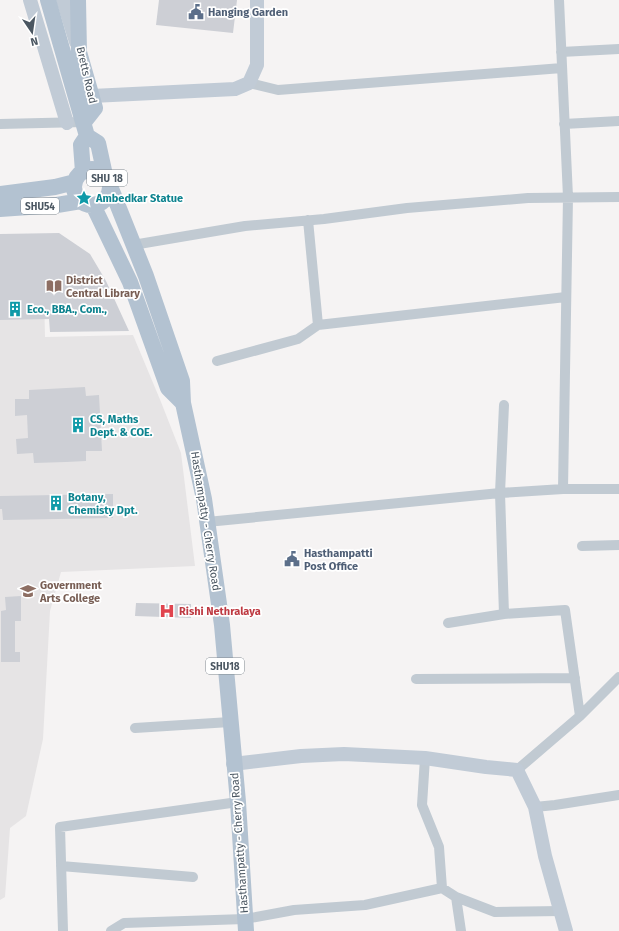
<svg xmlns="http://www.w3.org/2000/svg" width="619" height="931" viewBox="0 0 619 931" font-family="'Fira Sans',sans-serif">
<style>
.education{fill:#e6e4e5}
.building{fill:#cdcfd5}
.lines{fill:none;stroke-linecap:round;stroke-linejoin:round}
.street{stroke:#c1cad2;stroke-width:10}
.secondary{stroke:#c1cbd6;stroke-width:14}
.primary{stroke:#b3c2d1;stroke-width:16}
.labels{text-anchor:middle;stroke-width:3.5;stroke-linejoin:round;paint-order:stroke}
.shield{fill:#fff;stroke:#808990;stroke-width:1}
.shield-label{font-size:10px;font-weight:bold;fill:#4a5661}
.service-label{font-size:11px;font-weight:bold;fill:#4e5e75;stroke:#fff;text-anchor:start}
.street-label{font-size:11px;fill:#4a5661;stroke:#fff}
.culture-label{font-size:11px;font-weight:bold;fill:#0d838f;stroke:#fff;text-anchor:start}
.education-label{font-size:11px;font-weight:bold;fill:#785e54;stroke:#fff;text-anchor:start}
.health-label{font-size:11px;font-weight:bold;fill:#be3a42;stroke:#fff;text-anchor:start}
</style>
<rect width="100%" height="100%" fill="#f5f3f3"/>
<path class="education" d="M0 294H44L45 337 133 335 161 402 181 453 195 566 61 572 50 611 43 739 26 816 10 828 5 897 0 900Z"/>
<path class="building" d="M159 0H237L233 33 156 25Z
M59 233 90 254 106 281 129 331 50 332 49 319 0 320V234Z
M85 387 86 396 99 395 102 451H86V461L66 462 34 463 33 453 17 454 16 439 28 438 27 415 15 416V399H29V390Z
M113 494V518L3 520 2 509H0V496Z
M21 596V621H15V652H20V662H1V611L6 610 5 597Z
M136 603 191 604V618L135 616Z"/>
<g class="lines">
<path class="street" d="M561 52 619 49
M249 83 278 90 562 68
M0 124 84 122
M564 124 619 121
M308 220 318 325 566 297
M133 245 245 226 324 219 407 208 528 198 619 197
M217 361 298 339 318 325
M504 405 500 493 504 614 565 610 580 716
M563 489H619
M207 522 500 493 563 489 568 197 559 0
M582 546 619 545
M448 623 504 614
M416 679 575 678
M135 728 230 722
M425 758 422 805 439 847 442 888
M517 770 580 716 619 677
M535 807 555 805 619 795
M61 866 193 877
M456 897 495 912 561 911
M63 931 60 827 238 802
M111 931 124 923 245 919 294 910 365 905 442 888 456 897 461 931"/>
<path class="secondary" d="M30 0 67 123
M63 0 76 42
M92 96 235 89 249 83 257 65V0
M233 764 301 756 344 754 425 758 486 767 517 770 535 807 545 856 566 931"/>
<path class="primary" d="M48 0 87 136 98 143 105 175
M78 0 79 52 95 108 84 122
M74 187a18 18 0 1 1 36 0a18 18 0 1 1-36 0Z
M83 172 81 145 87 136
M110 186 146 276 182 381 183 403 204 499 222 625 238 802 246 931
M0 194 55 187 75 182
M93 205 130 282 168 388 183 403
M0 209 57 205 81 201"/>
</g>
<defs>
<symbol id="civic-bare" viewBox="-9 -9 18 18"><path d="M-.6-6.5H3V-4.5H.6V-3L4-1V1h2V6H-6V1h2V-1L-.6-3ZM-1.2 2.5V6h2.4V2.5Z" fill="#5c6f8a" stroke="#fff" stroke-width="2.5" paint-order="stroke"/></symbol>
<symbol id="sight-bare" viewBox="-9 -9 18 18"><path d="M0-6L1.8-2.2L6-1.7L2.9 1.2L3.7 5.4L0 3.3L-3.7 5.4L-2.9 1.2L-6-1.7L-1.8-2.2Z" fill="#0f9aa8" stroke="#fff" stroke-width="2.5" paint-order="stroke"/></symbol>
<symbol id="library-bare" viewBox="-9 -9 18 18"><path d="M-6-4Q-3-5.5-.7-3.5V5Q-3 3-6 4ZM6-4Q3-5.5 .7-3.5V5Q3 3 6 4Z" fill="#8d6e63" stroke="#fff" stroke-width="2.5" paint-order="stroke"/></symbol>
<symbol id="building-bare" viewBox="-9 -9 18 18"><path d="M-4-6H4V6H1V3H-1V6H-4ZM-2.5-4.3h1.7v1.8h-1.7ZM.8-4.3h1.7v1.8H.8ZM-2.5-1h1.7V.8h-1.7ZM.8-1h1.7V.8H.8Z" fill="#0f9aa8" stroke="#fff" stroke-width="2.5" paint-order="stroke"/></symbol>
<symbol id="university-bare" viewBox="-9 -9 18 18"><path d="M0-5L7-2L0 1L-7-2ZM-4 1L0 2.5L4 1V4Q0 6-4 4Z" fill="#8d6e63" stroke="#fff" stroke-width="2.5" paint-order="stroke"/></symbol>
<symbol id="hospital-bare" viewBox="-9 -9 18 18"><path d="M-5-5h3v3.5h4V-5h3V5h-3V1.5h-4V5h-3Z" fill="#e0444e" stroke="#fff" stroke-width="2.5" paint-order="stroke"/></symbol>
</defs>
<g fill-rule="evenodd">
<use href="#civic-bare" x="185" y="1" width="22" height="22"/>
<use href="#sight-bare" x="73" y="187" width="22" height="22"/>
<use href="#library-bare" x="43" y="275" width="22" height="22"/>
<use href="#building-bare" x="4" y="298" width="22" height="22"/>
<use href="#building-bare" x="67" y="414" width="22" height="22"/>
<use href="#building-bare" x="45" y="492" width="22" height="22"/>
<use href="#civic-bare" x="281" y="548" width="22" height="22"/>
<use href="#university-bare" x="17" y="580" width="22" height="22"/>
<use href="#hospital-bare" x="156" y="600" width="22" height="22"/>
</g>
<g class="labels">
<g class="shield">
<rect x="87" y="170" width="40" height="16" rx="3"/>
<rect x="21" y="198" width="38" height="16" rx="3"/>
<rect x="206" y="658" width="38" height="16" rx="3"/>
</g>
<g class="shield-label">
<text x="107" y="182">SHU 18</text>
<text x="40" y="210">SHU54</text>
<text x="225" y="670">SHU18</text>
</g>
<g class="service-label">
<text x="208" y="16">Hanging Garden</text>
<text x="304" y="557">Hasthampatti<tspan x="304" dy="13">Post Office</tspan></text>
</g>
<g class="street-label">
<text transform="translate(87 75) rotate(77)" y="4">Bretts Road</text>
<text transform="translate(206 521) rotate(81)" y="4">Hasthampatty - Cherry Road</text>
<text transform="translate(239 843) rotate(-94)" y="4">Hasthampatty - Cherry Road</text>
</g>
<g class="culture-label">
<text x="96" y="202">Ambedkar Statue</text>
<text x="27" y="313">Eco., BBA., Com.,</text>
<text x="90" y="423">CS, Maths<tspan x="90" dy="13">Dept. &amp; COE.</tspan></text>
<text x="68" y="501">Botany,<tspan x="68" dy="13">Chemisty Dpt.</tspan></text>
</g>
<g class="education-label">
<text x="66" y="284">District<tspan x="66" dy="13">Central Library</tspan></text>
<text x="40" y="589">Government<tspan x="40" dy="13">Arts College</tspan></text>
</g>
<g class="health-label">
<text x="179" y="615">Rishi Nethralaya</text>
</g>
</g>
<g transform="translate(32 32) rotate(167)" stroke="#ffffff" stroke-width="3" paint-order="stroke">
<path d="M0-3L7 15L0 10L-7 15Z" fill="#4a5661"/>
<text y="-6" font-size="11" font-weight="bold" text-anchor="middle" fill="#4a5661">N</text>
</g>
</svg>
